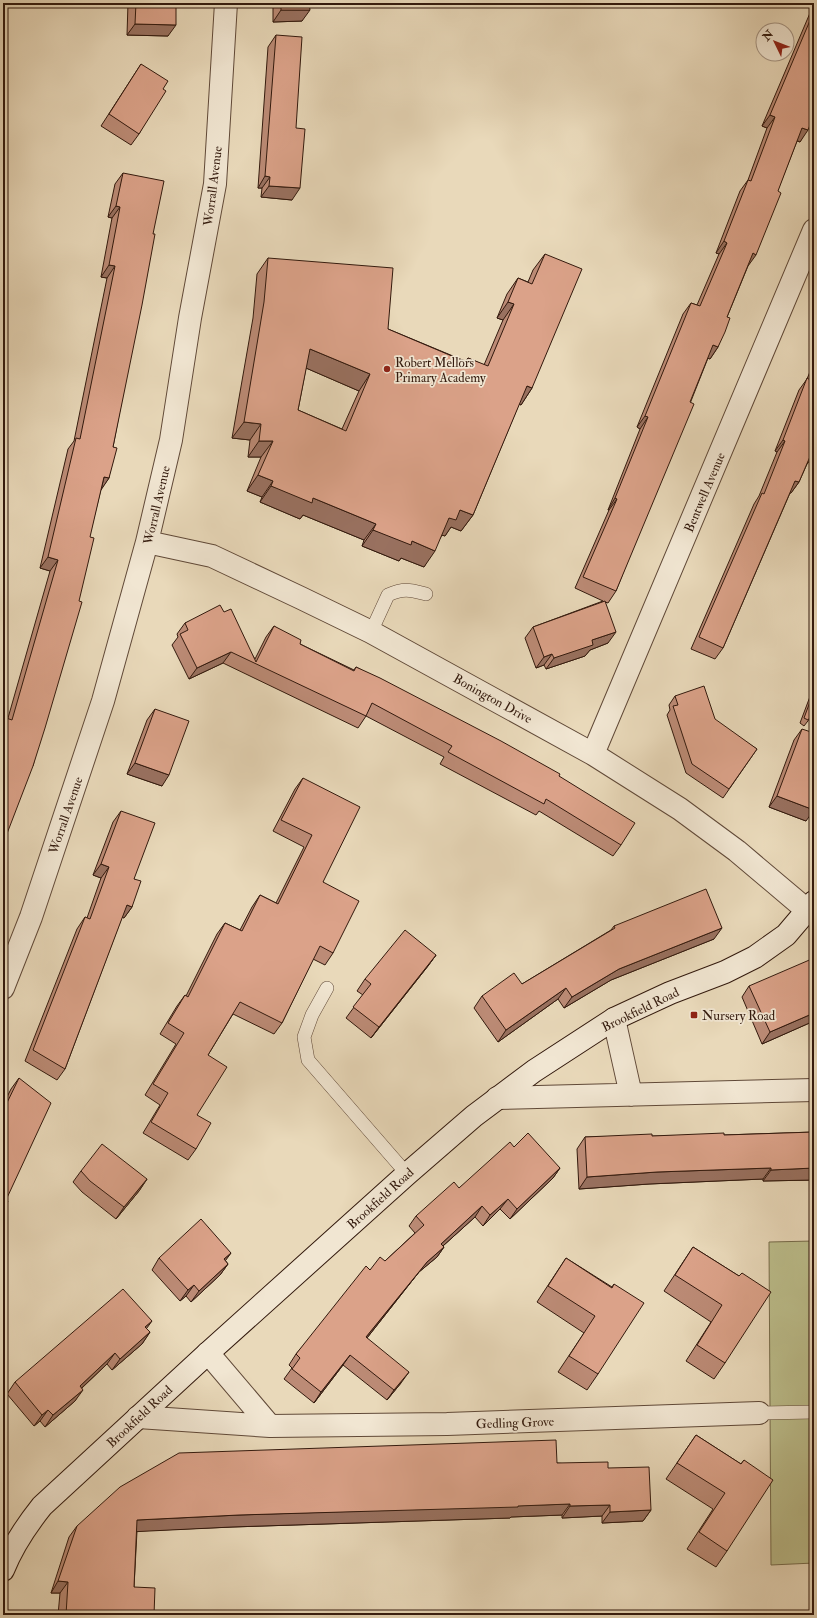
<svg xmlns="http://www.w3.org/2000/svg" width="817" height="1618" viewBox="0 0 817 1618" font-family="'IM FELL Double Pica',serif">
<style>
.green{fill:#bcbe8c;stroke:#776c4c}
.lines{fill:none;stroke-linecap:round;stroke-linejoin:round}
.lane-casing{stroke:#604938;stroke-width:14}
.street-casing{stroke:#604938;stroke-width:24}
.secondary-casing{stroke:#32190d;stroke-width:24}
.lane{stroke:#f1e6d2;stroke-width:13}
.street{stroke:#f1e6d2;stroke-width:22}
.secondary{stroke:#f1e6d2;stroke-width:22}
.wall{fill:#bc8b76;stroke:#32190d;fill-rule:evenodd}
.shaded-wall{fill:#997160;stroke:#32190d}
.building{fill:#dba289;stroke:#32190d;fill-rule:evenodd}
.poi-dot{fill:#8f2418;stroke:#f1e6d2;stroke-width:1.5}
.labels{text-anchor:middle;stroke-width:3.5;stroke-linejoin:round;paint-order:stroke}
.street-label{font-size:13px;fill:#32190d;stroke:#f1e6d2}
.poi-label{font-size:13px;fill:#32190d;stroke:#f1e6d2;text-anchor:start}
</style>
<rect width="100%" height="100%" fill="#e9d9ba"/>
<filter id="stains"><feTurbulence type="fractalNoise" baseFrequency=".005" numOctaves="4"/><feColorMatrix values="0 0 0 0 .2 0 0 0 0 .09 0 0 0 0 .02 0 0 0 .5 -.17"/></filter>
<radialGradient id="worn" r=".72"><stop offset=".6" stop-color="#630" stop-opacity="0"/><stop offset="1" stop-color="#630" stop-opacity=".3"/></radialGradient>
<path class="green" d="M814 1241V1563L771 1565 769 1242Z"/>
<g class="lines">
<defs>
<path id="lane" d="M371 632 388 595C404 588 410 590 426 594
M327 988 312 1015 304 1037 308 1060 407 1174
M759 1413 814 1412"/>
<path id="street" d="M147 542 212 556 301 598 371 632 593 754 680 809 737 851 808 911
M593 754 814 230
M3 988 31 917 103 701 147 542 171 440 190 318 215 184 226 3
M614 1019 631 1095
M497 1098 814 1090
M208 1353 270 1426
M138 1417 270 1426 447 1424 759 1413"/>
<path id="secondary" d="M3 1570C13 1545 26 1526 42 1506L208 1353 407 1174 474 1116 534 1071 614 1019 670 993 725 972 755 957 786 935 814 902"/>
</defs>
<use href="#lane" class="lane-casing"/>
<use href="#street" class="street-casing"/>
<use href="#secondary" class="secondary-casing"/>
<use href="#lane" class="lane"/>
<use href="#street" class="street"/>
<use href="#secondary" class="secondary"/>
</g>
<path class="wall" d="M128 3H176L168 36 127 35Z
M273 3H309L302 21 273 22Z
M814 7V115L800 142 797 141 748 266 727 317 718 347 710 359 708 358 616 591 608 603 605 602 608 643 590 650 585 656 546 669 544 665 536 668 525 638 533 627 603 601 575 588 609 510H608L640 429 637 427 683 314 691 303 697 305 719 254 716 253 740 191 748 180 767 128 762 126 810 13Z
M276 35 292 200 261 197 262 188H258L268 47Z
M141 64 163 89 139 134 131 145 101 126Z
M123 173 153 234 113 447 109 478 101 489 33 766 8 718 50 571 40 568 68 449 74 441 107 278 101 277 112 218 108 217 115 184Z
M545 254 532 388 521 405 519 404 473 515 461 531 451 527 445 536 442 535 424 567 401 558 399 561 362 546 364 540 303 515 300 519 260 502 262 497 247 491 261 457H248L250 440 232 438 253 318 257 274 268 258 388 329 465 361 468 358 484 365 503 320 497 318 507 294 518 278 528 282 533 270ZM306 368 359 391 342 429 298 410Z
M814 362V455L807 464 799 482 791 493H790L723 648 715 659 691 649 754 504 759 496 777 452 775 451 799 390 807 379Z
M224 612 255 659 266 637 274 626 300 644 354 670 356 667 559 776 621 845 613 856 539 811 536 815 440 764 444 757 366 716 358 728 223 663 189 679 172 645 178 637 177 634 185 623Z
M814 686V713L804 726 800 723Z
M675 696 757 749 723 798 686 773 667 715 670 710 669 705Z
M155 709 162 786 127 774 147 720Z
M802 729 806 821 769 807 794 740Z
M303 778 323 882 333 953 325 965 313 959 282 1023 274 1034 233 1014 208 1055 197 1115 196 1149 188 1160 143 1133 160 1105 145 1095 176 1044 160 1034 177 1006 185 995 186 996 217 934 225 923 240 930 252 907 260 895 276 903 304 847 273 831 295 789Z
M121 811 134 879 132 907 124 918 122 917 65 1069 57 1080 25 1061 77 929 85 917 87 918 101 878 93 875 113 822Z
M614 926 714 939 611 980 564 1008 558 999 498 1042 474 1008 482 996 522 984 611 930Z
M436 955 428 966 371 1038 346 1018 363 995 357 991 365 979Z
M749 986 814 1021 762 1044 742 997Z
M19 1078 6 1200 3 1211V1105L11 1089Z
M814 1132V1180L763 1181V1179L649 1184 579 1189 577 1149 585 1137 724 1135Z
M514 1147 560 1168 553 1178 510 1219 500 1209 483 1226 475 1217 443 1246 444 1247 437 1257 419 1272 367 1338 401 1383 387 1400 343 1365 314 1403 284 1379 292 1368 289 1365 296 1354 370 1270 385 1261 415 1233 409 1226 416 1216 459 1188Z
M81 1171 147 1179 139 1191 116 1219 82 1192 73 1182Z
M693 1247 739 1276 725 1363 714 1379 686 1361 711 1322 664 1291Z
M231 1253 225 1260 228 1264 220 1275 191 1302 186 1296 180 1301 152 1270 159 1258Z
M566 1258 612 1287 614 1284 598 1374 587 1390 558 1372 584 1333 537 1302Z
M146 1329 150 1332 142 1344 112 1370 107 1364 82 1388 75 1401 45 1427 40 1421 34 1426 7 1394 15 1382Z
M696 1435 741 1464 744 1460 727 1551 716 1567 687 1549 713 1509 666 1479Z
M557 1463 608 1468 651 1510 643 1521 602 1523V1516L562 1518V1515L511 1517 510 1518 232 1527 137 1531 134 1587 154 1615H58L60 1593H51L69 1537 77 1526Z"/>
<path class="shaded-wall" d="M281 10H310L302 21 273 22Z
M135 24 176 25 168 36 127 35Z
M770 115 775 117 767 128 762 126Z
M802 128 808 130 800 142 794 139Z
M265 176 270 177 262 188H258Z
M269 186 300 188 292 200 261 197Z
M116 206 120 207 112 218 108 217Z
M724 241 727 243 719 254 716 253Z
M753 253 756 255 748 266 745 265Z
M109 265 115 266 107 278 101 277Z
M508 302 514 304 503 320 497 318Z
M713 345 718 347 710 359 705 357Z
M310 349 370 374 359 391 299 365Z
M527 386 532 388 521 405 515 402Z
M645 416 648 417 640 429 637 427Z
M244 422 261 424 250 440 232 438Z
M783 440 785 441 777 452 775 451Z
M259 441H273L261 457H248Z
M812 452 814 453V455L807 464 804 463Z
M258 475 273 481 262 497 247 491Z
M104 477 109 478 101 490Z
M795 481 799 482 791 493 787 492Z
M271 486 313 498 376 524 364 540 303 515 300 519 260 502Z
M615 498 617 499 609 510H608Z
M460 510 473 515 461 531 451 527 445 536 438 534 449 518Z
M373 530 412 541 435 551 424 567 401 558 399 561 362 546Z
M48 557 58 560 50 571 40 568Z
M616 632 608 643 590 650 585 656 546 669 554 658 592 640Z
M231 652 223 663 189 679 197 668Z
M552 654 544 665 536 668 544 657Z
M135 763 169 775 162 786 127 774Z
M777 796 814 810 806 821 769 807Z
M101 864 109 867 101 878 93 875Z
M127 905 132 907 124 918 119 916Z
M722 928 714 939 611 980 564 1008 572 997 619 969Z
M436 955 428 966 371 1038 379 1027Z
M566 988 558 999 498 1042 506 1030Z
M814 1013V1021L762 1044 770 1032Z
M560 1168 553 1178 510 1219 517 1209Z
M771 1168 763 1179 649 1184 579 1189 587 1177 657 1172Z
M814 1168V1180L763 1181 771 1170Z
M147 1179 139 1191 116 1219 124 1207Z
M508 1199 500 1209 483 1226 490 1215Z
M482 1206 475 1217 434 1254 441 1244Z
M444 1247 437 1257 419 1272 359 1348 366 1337 427 1262Z
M231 1253 223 1264 224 1259Z
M228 1264 220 1275 191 1302 199 1291Z
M194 1285 186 1296 180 1301 188 1290Z
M152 1321 144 1332 145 1327Z
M150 1332 142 1344 112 1370 120 1359Z
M115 1353 107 1364 72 1397 80 1386Z
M350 1355 343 1365 314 1403 321 1392Z
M409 1372 401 1383 387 1400 394 1390Z
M83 1390 75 1401 45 1427 53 1415Z
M48 1410 40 1421 34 1426 42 1415Z
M570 1504 562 1515 511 1517 510 1518 232 1527 129 1532 137 1520 239 1515Z
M610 1505 602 1516 562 1518 570 1506Z
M651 1510 643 1521 602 1523 610 1512Z
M58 1581 68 1582 60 1593H51Z"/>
<path class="building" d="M136 3H176V25L135 24Z
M281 3H309L310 10H281Z
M814 11V115L808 130 802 128 778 191 781 193 756 255 753 253 727 317 730 318 725 332 718 347 713 345 690 402 694 404 616 591 583 577 617 499 615 498 648 417 645 416 691 303 700 306 727 243 724 241 748 180 751 181 775 117 770 115Z
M276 35 302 37 296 128 305 129 300 188 269 186 270 177 265 176Z
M141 64 168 81 163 89 166 91 139 134 109 114Z
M123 173 164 181 153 234H155L142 305 113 447 117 448 109 478 104 477 90 537 94 538 79 601 82 602 45 728 33 766 3 844V717L12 720 58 560 48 557 76 438 80 439 115 266 109 265 120 207 116 206Z
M545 254 582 269 532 388 527 386 473 515 460 510 456 520 449 518 435 551 412 541 411 545 373 530 376 524 313 498 312 503 271 486 273 481 258 475 273 441H259L261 424 244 422 264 302 268 258 393 268 388 329 466 362 468 358 488 366 514 304 508 302 518 278 532 284ZM310 349 370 374 346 431 298 410Z
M814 370V453L812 452 799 482 795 481 723 648 699 637 762 493 764 494 785 441 783 440 807 378 810 380Z
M605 601 616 632 592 640 593 645 554 658 552 654 544 657 533 627Z
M220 605 224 612 231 609 256 662 274 626 301 640 300 644 354 671 356 667 380 678 501 741 560 774 559 776 635 823 621 845 546 799 544 804 448 752 452 746 372 703 366 716 231 652 197 668 180 634 188 630 185 623Z
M704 686 715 719 757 749 729 789 692 764 673 706 678 705 675 696Z
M814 691V712L808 720 804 718Z
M155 709 189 721 169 775 135 763Z
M802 729 814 733V810L777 796Z
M303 778 360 807 323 882 359 901 333 953 320 946 282 1023 240 1002 208 1055 227 1067 197 1115 211 1123 196 1149 151 1122 168 1093 153 1084 184 1033 168 1023 185 995 188 997 225 923 242 931 260 895 278 904 312 835 281 820Z
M121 811 155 823 134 879 141 881 132 907 127 905 65 1069 33 1050 85 917 90 919 109 867 101 864Z
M706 889 722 928 619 969 572 997 566 988 506 1030 482 996 514 973 522 984 615 928 614 926Z
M405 930 436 955 379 1027 353 1007 371 984 365 979Z
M814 958V1013L770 1032 749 986Z
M19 1078 51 1103 6 1200 8 1201 3 1211V1111Z
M814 1132V1168L771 1170V1168L657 1172 587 1177 585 1137 652 1134V1136L724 1133V1135Z
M528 1133 560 1168 517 1209 508 1199 490 1215 482 1206 441 1244 444 1247 427 1262 366 1337 409 1372 394 1390 350 1355 321 1392 292 1369 300 1358 296 1354 366 1266 370 1270 380 1257 385 1261 424 1225 416 1216 454 1182 459 1188 510 1142 514 1147Z
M102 1144 147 1179 124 1207 90 1181 81 1171Z
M201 1219 231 1253 224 1259 228 1264 199 1291 194 1285 188 1290 159 1258Z
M693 1247 739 1276 742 1273 771 1292 725 1363 697 1345 722 1305 675 1275Z
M566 1258 612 1288 614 1284 644 1303 598 1374 569 1356 595 1316 548 1286Z
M123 1289 152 1321 145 1327 150 1332 120 1359 115 1353 80 1386 83 1390 53 1415 48 1410 42 1415 15 1382Z
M696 1435 741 1464 744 1460 773 1480 727 1551 699 1532 725 1493 677 1463Z
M556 1440 557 1463 608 1462V1468L649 1467 651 1510 610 1512V1505L570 1506V1504L518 1506V1507L239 1515 137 1520 134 1587 155 1588 154 1615H66L68 1582 58 1581 77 1526 120 1487 179 1453Z"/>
<g class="poi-dot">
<circle cx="387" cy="369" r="4"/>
<rect x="690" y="1011" width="8" height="8" rx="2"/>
</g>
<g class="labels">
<g class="street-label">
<text transform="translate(212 186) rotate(-83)" y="5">Worrall Avenue</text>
<text transform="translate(704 492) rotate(-67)" y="5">Bentwell Avenue</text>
<text transform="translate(156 505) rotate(-77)" y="5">Worrall Avenue</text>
<text transform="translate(493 698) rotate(29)" y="5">Bonington Drive</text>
<text transform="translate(65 815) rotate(-71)" y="5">Worrall Avenue</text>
<text transform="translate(640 1009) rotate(-26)" y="5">Brookfield Road</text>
<text transform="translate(380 1198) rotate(-42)" y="5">Brookfield Road</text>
<text transform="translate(139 1416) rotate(-43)" y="5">Brookfield Road</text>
<text transform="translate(515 1422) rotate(-2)" y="5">Gedling Grove</text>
</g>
<g class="poi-label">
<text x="395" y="367">Robert Mellors<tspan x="395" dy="15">Primary Academy</tspan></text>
<text x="702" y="1020">Nursery Road</text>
</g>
</g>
<rect width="817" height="1618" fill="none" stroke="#e9d9ba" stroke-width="16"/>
<rect x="4" y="4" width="809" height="1610" fill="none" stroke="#32190d" stroke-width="2"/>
<rect x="8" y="8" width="801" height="1602" fill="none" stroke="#32190d"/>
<g transform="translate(775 42) rotate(313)"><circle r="19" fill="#f1e6d2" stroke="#a59483"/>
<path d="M0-3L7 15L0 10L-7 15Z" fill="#8f2418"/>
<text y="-6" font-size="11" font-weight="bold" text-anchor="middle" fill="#32190d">N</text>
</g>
<rect width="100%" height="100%" filter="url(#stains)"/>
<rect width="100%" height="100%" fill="url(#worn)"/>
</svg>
